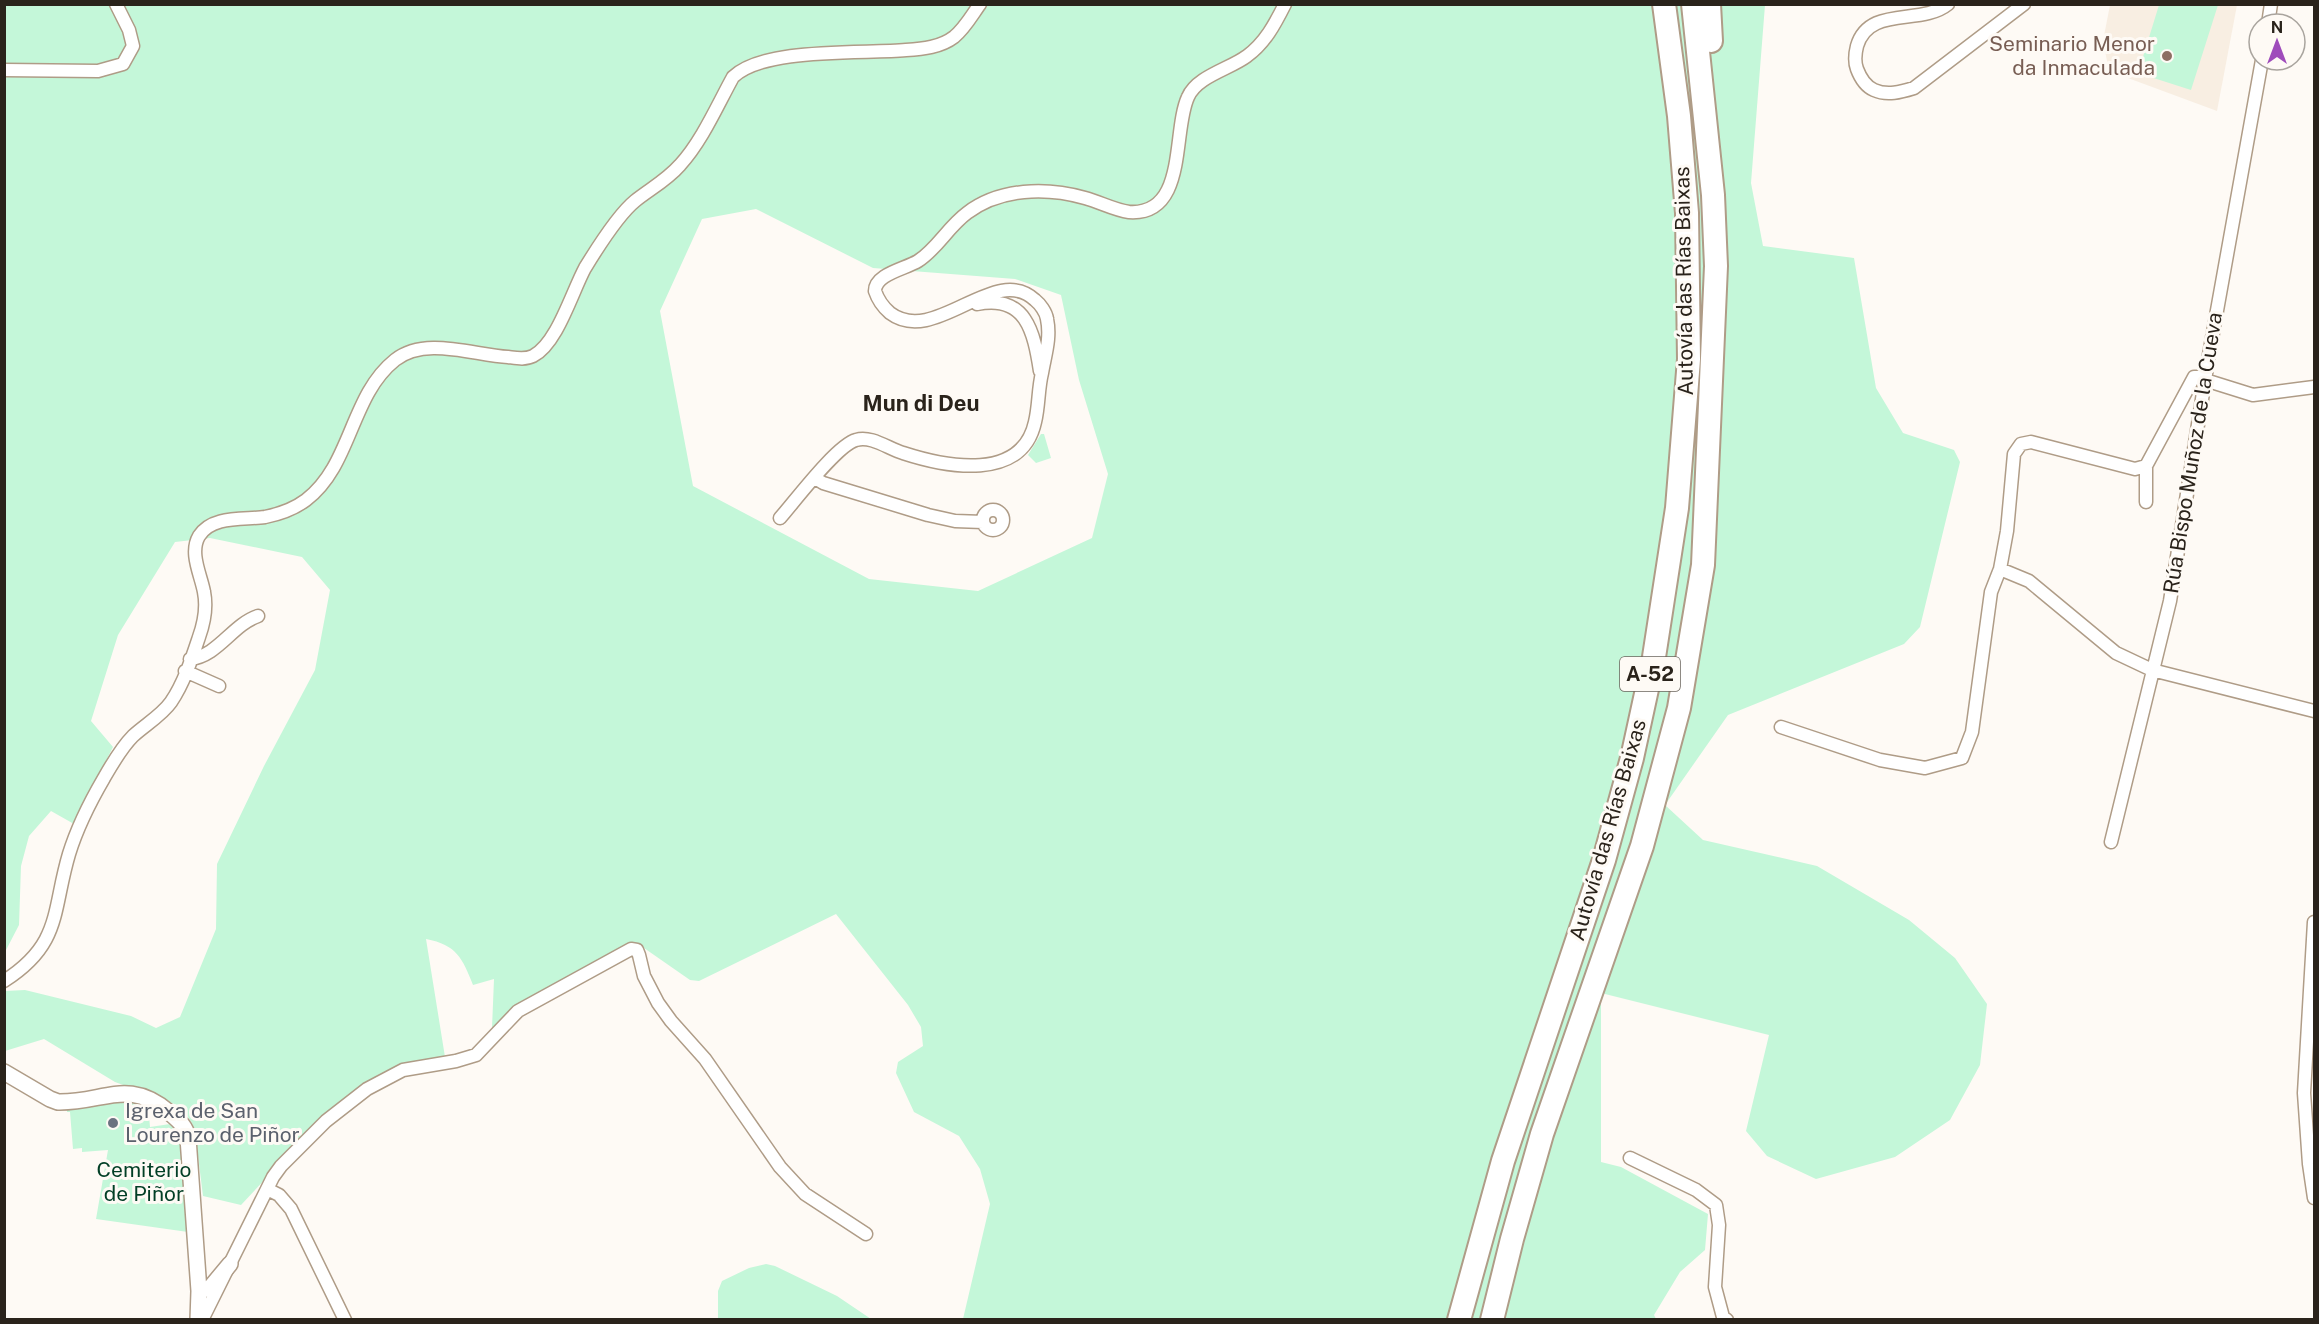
<svg xmlns="http://www.w3.org/2000/svg" width="2319" height="1324" viewBox="0 0 2319 1324" font-family="'Public Sans',sans-serif">
<style>
.built{fill:#f8eee2}
.green{fill:#c4f7d9;fill-rule:evenodd}
.lines{fill:none;stroke-linecap:round;stroke-linejoin:round}
.minor-casing{stroke:#af9c87;stroke-width:15}
.tertiary-casing{stroke:#af9c87;stroke-width:18}
.motorway-casing{stroke:#af9c87;stroke-width:26}
.minor{stroke:#fff;stroke-width:12}
.tertiary{stroke:#fff;stroke-width:15}
.motorway{stroke:#fff;stroke-width:22}
.education-dot{fill:#8d6e63;stroke:#fefaf5;stroke-width:2}
.worship-dot{fill:#6b7280;stroke:#fefaf5;stroke-width:2}
.labels{text-anchor:middle;stroke-width:6;stroke-linejoin:round;paint-order:stroke}
.shield{fill:#fefaf5;stroke:#6a645c;stroke-width:1.5}
.shield-label{font-size:20px;font-weight:bold;fill:#2a231b}
.education-label{font-size:21px;fill:#785e54;stroke:#fefaf5;text-anchor:end}
.street-label{font-size:21px;fill:#2a231b;stroke:#fefaf5}
.worship-label{font-size:21px;fill:#5b616d;stroke:#fefaf5;text-anchor:start}
.park-label{font-size:21px;fill:#023f26;stroke:#fefaf5}
.neighbourhood-label{font-size:22px;font-weight:bold;fill:#2a231b;stroke:#fefaf5}
</style>
<rect width="100%" height="100%" fill="#fefaf5"/>
<path class="built" d="M2110 5H2237L2217 111 2109 71 2103 41Z"/>
<path class="green" d="M5 5H1765L1751 183 1763 246 1854 258 1876 388 1903 433 1954 450 1960 462 1920 627 1904 644 1728 715 1665 805 1703 840 1817 866 1909 920 1955 958 1987 1004 1980 1065 1950 1120 1895 1157 1816 1179 1767 1156 1746 1131 1769 1035 1601 993V1162L1621 1167 1708 1214 1705 1250 1680 1272 1654 1315 1656 1319H963L990 1204 980 1169 959 1136 914 1112 896 1073 898 1062 923 1046 921 1027 908 1005 836 914 699 981 690 980 644 948 628 943 529 1001 492 1028 494 979 473 985C462 958 457 945 426 939L445 1057 388 1072 365 1086 269 1175 241 1205 203 1196 195 1132 192 1123 180 1106 115 1082 44 1039 5 1051V991L25 990 131 1016 156 1028 180 1017 216 929 217 864 264 766 315 670 330 590 302 557 210 538 175 542 118 635 91 721 113 747 74 824 51 811 29 836 21 866 19 925 5 952ZM756 209 873 268 1015 279 1061 295 1079 380 1108 474 1092 538 978 591 869 579 693 486 660 311 702 219Z
M2159 5H2218L2191 90 2138 73Z
M1041 434H1044L1051 458 1036 463 1028 455Z
M130 1099 148 1105 150 1127 170 1124 181 1135 188 1232 96 1219 108 1150 82 1152V1148L73 1149 70 1112H67V1107Z
M766 1264 775 1266 837 1296 871 1319H718V1291L722 1281 749 1268Z"/>
<g class="lines">
<defs>
<path id="minor" d="M1948 4C1921 26 1869 5 1857 46 1855 54 1854 61 1857 69 1860 77 1865 86 1874 90 1887 96 1901 92 1914 88L2024 4
M2268 24 2271 4
M4 70 98 71 123 64 133 46 129 30 116 4
M977 304C1026 294 1034 332 1040 371
M2205 380 2253 395 2314 387
M815 478 823 483 928 515 955 521 983 522
M2146 502V466
M983 520a10 10 0 1 1 20 0a10 10 0 1 1-20 0Z
M780 518C795 501 837 445 856 440 871 435 889 449 903 453 946 467 1022 482 1035 422 1039 406 1038 389 1042 373 1045 355 1051 338 1047 319 1046 312 1040 304 1035 300 995 262 935 347 890 313 883 307 878 300 875 291 875 274 905 269 918 261 937 249 948 227 967 213 1000 188 1046 187 1085 198 1100 202 1114 210 1129 212 1188 216 1172 131 1188 97 1197 76 1230 69 1247 56 1265 43 1275 24 1285 4
M2000 569 2007 531 2014 454 2021 444 2031 442 2135 469 2146 466 2194 377H2205
M190 659C218 656 232 625 258 616
M185 671 219 686
M1781 727 1880 760 1925 768 1962 758 1972 732 1991 592 2000 569 2029 581 2116 653 2152 670 2314 711
M2111 842 2170 601 2209 355 2262 60
M2314 922 2304 1093 2309 1164 2314 1198
M4 981C62 944 52 911 69 854 77 828 90 802 104 778 112 764 121 748 133 736 145 725 162 715 171 702 184 683 192 658 199 637 204 623 207 607 204 592 201 575 189 553 199 536 212 515 244 520 265 517 280 514 294 509 306 500 352 465 350 396 395 360 425 336 473 355 508 357 516 358 525 360 533 356 557 344 572 292 585 268 596 250 619 214 635 201 650 189 667 180 680 165 702 141 717 106 733 77 764 47 862 54 906 50 923 49 941 47 954 37 965 28 972 15 980 4
M1630 1158 1696 1190 1716 1205 1719 1225 1715 1287 1723 1317 1727 1320
M267 1189 279 1195 291 1209 345 1320
M202 1320 273 1177 281 1166 326 1121 367 1089 403 1070 456 1061 476 1055 518 1011 631 949 637 950 639 955 644 976 658 1003 671 1021 705 1059 780 1167 805 1194 866 1234"/>
<path id="tertiary" d="M4 1072 50 1099 58 1102C104 1103 128 1077 170 1113 178 1120 186 1126 188 1138L199 1291 198 1320
M199 1291 210 1288 230 1264"/>
<path id="motorway" d="M1709 4 1711 41
M1459 1320 1503 1161 1604 860 1632 758 1654 657 1677 508 1689 359 1687 213 1679 116 1664 4
M1492 1320 1512 1239 1542 1134 1642 846 1679 708 1703 565 1716 266 1713 195 1693 4"/>
</defs>
<use href="#minor" class="minor-casing"/>
<use href="#tertiary" class="tertiary-casing"/>
<use href="#motorway" class="motorway-casing"/>
<use href="#minor" class="minor"/>
<use href="#tertiary" class="tertiary"/>
<use href="#motorway" class="motorway"/>
</g>
<circle class="education-dot" cx="2167" cy="56" r="6"/>
<circle class="worship-dot" cx="113" cy="1123" r="6"/>
<g class="labels">
<rect class="shield" x="1620" y="657" width="60" height="34" rx="4.5"/>
<g class="shield-label">
<text x="1650" y="681">A-52</text>
</g>
<g class="education-label">
<text x="2155" y="51">Seminario Menor<tspan x="2155" dy="24">da Inmaculada</tspan></text>
</g>
<g class="street-label">
<text transform="translate(1684 281) rotate(-91)" y="7">Autovía das Rías Baixas</text>
<text transform="translate(2193 453) rotate(-81)" y="7">Rúa Bispo Muñoz de la Cueva</text>
<text transform="translate(1608 830) rotate(-74)" y="7">Autovía das Rías Baixas</text>
</g>
<g class="worship-label">
<text x="125" y="1118">Igrexa de San<tspan x="125" dy="24">Lourenzo de Piñor</tspan></text>
</g>
<g class="park-label">
<text x="144" y="1177">Cemiterio<tspan x="144" dy="24">de Piñor</tspan></text>
</g>
<g class="neighbourhood-label">
<text x="921" y="411">Mun di Deu</text>
</g>
</g>
<rect width="2319" height="1324" fill="none" stroke="#2a231b" stroke-width="12"/>
<g transform="translate(2277 42)"><circle r="28" fill="#fefaf5" stroke="#a9a49e" stroke-width="1.5"/>
<path d="M0-4.5L10 22L0 15L-10 22Z" fill="#9f4cbb"/>
<text y="-9" font-size="16" font-weight="bold" text-anchor="middle" fill="#2a231b">N</text>
</g>
</svg>
